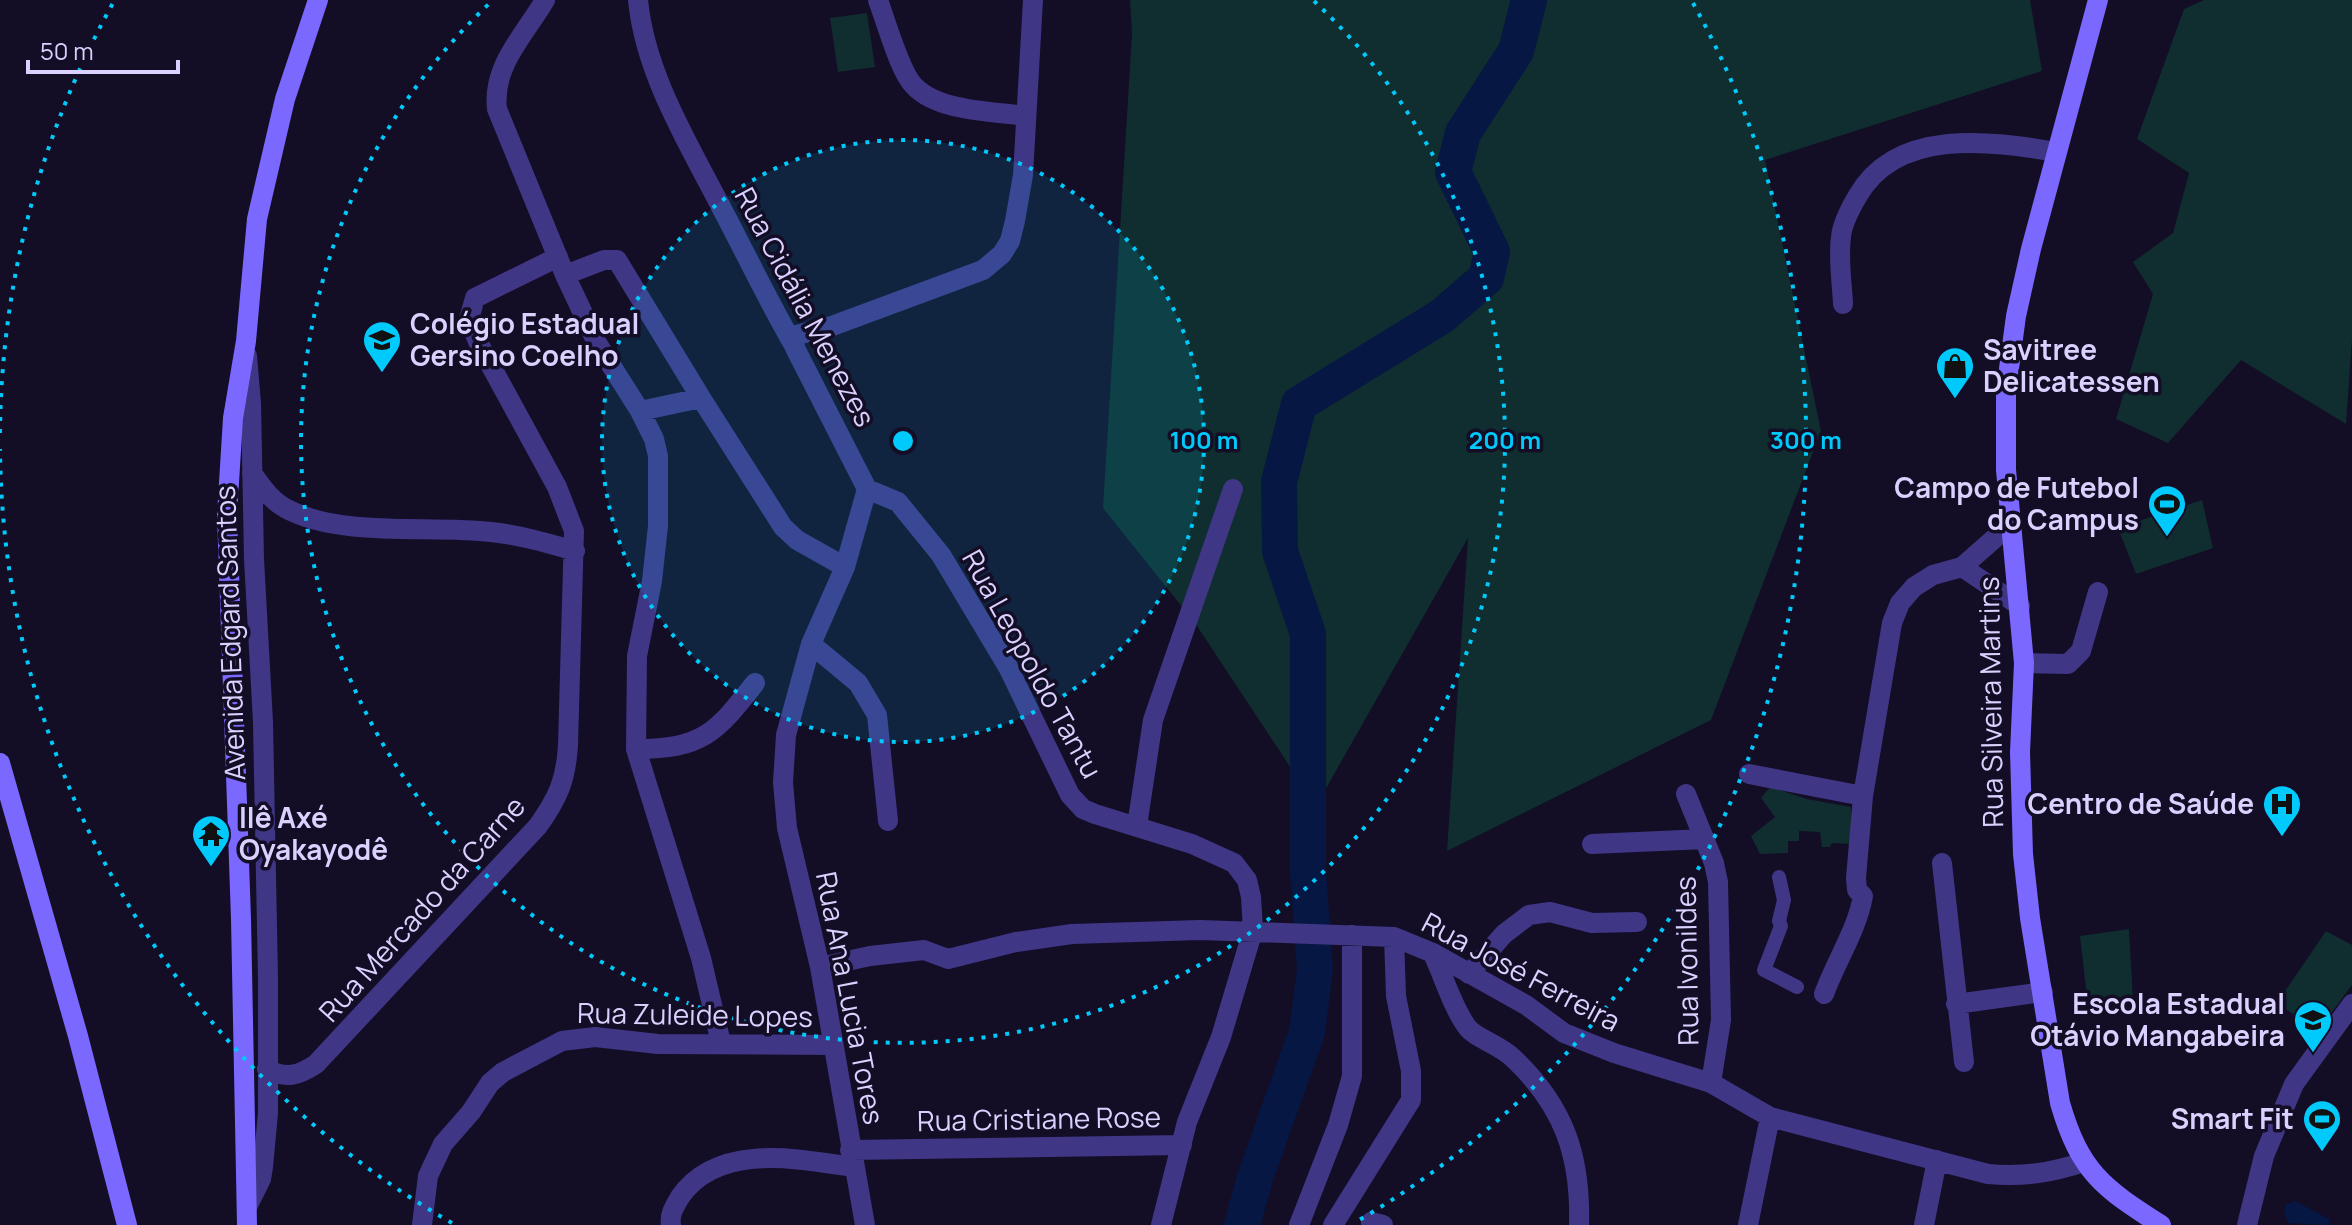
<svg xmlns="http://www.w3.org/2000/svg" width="2352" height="1225" viewBox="0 0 2352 1225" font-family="Manrope,sans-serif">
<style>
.green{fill:#102d2f}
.water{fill:#071744}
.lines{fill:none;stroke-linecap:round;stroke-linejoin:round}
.river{stroke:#071744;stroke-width:36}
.pedestrian{stroke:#403686;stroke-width:14}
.minor{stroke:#403686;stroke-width:20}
.tertiary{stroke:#403686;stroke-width:20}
.secondary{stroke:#7a68ff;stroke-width:20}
.ring{fill:none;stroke:#00cafc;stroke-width:4;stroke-dasharray:4 8}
.labels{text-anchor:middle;stroke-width:7;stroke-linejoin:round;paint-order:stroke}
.street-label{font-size:28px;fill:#dad1ff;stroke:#130d25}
.poi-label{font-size:28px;font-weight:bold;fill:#dad1ff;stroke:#130d25;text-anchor:end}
.centre{fill:#00cafc;stroke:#130d25;stroke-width:4}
.ring-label{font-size:24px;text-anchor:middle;font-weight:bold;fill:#00cafc;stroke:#130d25;stroke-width:7;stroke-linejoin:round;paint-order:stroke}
</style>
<rect width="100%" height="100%" fill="#130d25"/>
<path class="green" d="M1130 0H2030L2042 71 1765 160 1821 431 1711 720 1447 851 1468 538 1316 806 1195 623 1103 508 1132 34Z
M2204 0H2352V339L2346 424 2241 360 2168 443 2116 419 2153 294 2133 262 2173 233 2189 173 2137 139 2184 9Z
M867 13 875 67 838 72 830 18Z
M2202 500 2213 548 2136 574 2118 528Z
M1770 787 1807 799 1851 807V844L1832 843 1830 847H1822L1820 832 1799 831V841H1788V853L1760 854 1751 836 1775 817 1761 798Z
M2129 929 2133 1001 2088 1006 2080 936Z
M2326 931 2352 945V985L2318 1031 2277 1003Z"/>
<path class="water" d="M2295 1201 2329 1219V1225L2288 1223 2284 1210 2286 1205Z"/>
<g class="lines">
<path class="river" d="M1242 1225 1255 1178 1307 1032 1315 969 1308 872V634L1280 551 1279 482 1299 404 1442 316 1486 278 1492 252 1453 172 1463 133 1516 51 1529 0"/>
<path class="pedestrian" d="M1779 877 1784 900 1779 921 1781 926 1764 970 1797 987"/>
<path class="minor" d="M545 0C524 36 492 66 497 109L565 275 597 343 640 411 654 439 658 456V526L652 581 637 656 636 749 701 958 721 1043
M878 0C886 22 898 64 910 81 932 112 991 111 1026 116
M565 275 604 260H617L701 398
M1843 304C1842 282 1838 259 1841 237 1842 224 1850 209 1857 197 1896 127 1990 141 2057 152
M795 348 867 489 845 567 811 644 786 735 783 782 787 828 820 967 865 1225
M640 411 701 398 783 527 797 540 845 567
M252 473C263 489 273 503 291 511 345 537 431 525 491 532 520 535 547 543 575 551
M867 489 898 502 941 555 1008 667 1070 795 1083 809 1095 814 1192 844 1234 863 1247 880 1251 897 1253 930 1221 1037 1187 1122 1161 1225
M1962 567 2020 606
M811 644 858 683 877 715 888 821
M2024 663 2068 664 2081 651 2098 592
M636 749C702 749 716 733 755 683
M1749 774 1863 796
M1686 794 1714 863 1718 882 1721 1020 1711 1083
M1137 826 1153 720 1233 489
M1592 844 1705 839
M1942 863 1964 1062
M1433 954C1444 977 1452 1006 1467 1027 1475 1038 1500 1045 1513 1058 1564 1106 1581 1156 1579 1225
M820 967 870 956 924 950 948 959 1016 942 1072 934 1200 930 1394 937 1433 953 1526 1005 1564 1033 1614 1053 1711 1083 1770 1117 1988 1174C2023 1177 2051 1173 2084 1162
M1469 974 1504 934 1529 915 1550 912 1592 923 1637 922
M1824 994C1836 961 1857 930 1863 896L1857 890 1856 878 1863 796 1892 623 1900 603 1914 587 1933 575 1962 567 2012 523
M1956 1004 2043 992
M267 1069C286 1079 298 1076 316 1064L538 826C558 798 566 780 568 745L574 531 557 487 479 344 469 319 475 298 558 257
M850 1150 1182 1145
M247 1207 261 1179 263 1167 268 1113V979L263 722 254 559 251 403 247 356
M1371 1222 1383 1225
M422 1225 428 1176 443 1144 471 1112 490 1083 503 1072 562 1041 595 1037 658 1044 832 1045
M671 1225C669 1214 675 1206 680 1197 718 1142 798 1159 853 1167
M1299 1225 1338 1125 1352 1076V935
M1333 1225 1411 1100V1071L1396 996 1394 937
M1748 1225 1770 1117
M1924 1225 1937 1160
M2247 1225 2264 1156 2294 1084 2352 1004"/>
<path class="tertiary" d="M638 0C645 73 687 141 720 205 745 252 768 301 795 347
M789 337 832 326 983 270 1002 254 1010 241 1015 221 1023 175 1033 0"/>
<path class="secondary" d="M2098 0 2031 249 2016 316 2006 391V470L2024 663 2020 752 2023 854 2030 918 2060 1103C2080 1172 2103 1188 2161 1225
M0 763 78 1036 127 1225
M247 1225 241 919 227 515 233 418 246 341 257 219 285 99 318 0"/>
</g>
<circle cx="903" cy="441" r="301" fill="#00cafc" fill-opacity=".12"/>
<g class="ring">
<circle cx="903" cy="441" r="301"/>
<path d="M1314 1A602 602 0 1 1 492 1"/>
<path d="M452 1223A903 903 0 0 1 0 449M0 433A903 903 0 0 1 113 3M1693 3A903 903 0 0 1 1354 1223"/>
</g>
<defs>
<symbol id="school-pin" viewBox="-11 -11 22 30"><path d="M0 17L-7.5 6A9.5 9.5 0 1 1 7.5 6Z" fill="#00cafc" stroke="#130d25"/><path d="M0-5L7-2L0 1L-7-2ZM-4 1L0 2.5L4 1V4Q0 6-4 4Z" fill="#111"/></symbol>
<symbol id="shop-pin" viewBox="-11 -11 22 30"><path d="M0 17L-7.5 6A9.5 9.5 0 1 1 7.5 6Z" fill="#00cafc" stroke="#130d25"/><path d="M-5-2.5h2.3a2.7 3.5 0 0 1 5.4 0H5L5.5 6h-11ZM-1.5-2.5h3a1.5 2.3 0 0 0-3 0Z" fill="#111"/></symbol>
<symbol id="stadium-pin" viewBox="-11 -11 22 30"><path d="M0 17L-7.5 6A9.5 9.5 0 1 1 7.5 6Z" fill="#00cafc" stroke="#130d25"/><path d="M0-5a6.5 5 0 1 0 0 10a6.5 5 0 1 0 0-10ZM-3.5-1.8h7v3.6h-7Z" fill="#111"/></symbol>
<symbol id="hospital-pin" viewBox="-11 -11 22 30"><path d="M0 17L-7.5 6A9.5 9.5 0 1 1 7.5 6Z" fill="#00cafc" stroke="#130d25"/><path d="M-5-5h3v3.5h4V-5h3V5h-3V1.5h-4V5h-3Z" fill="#111"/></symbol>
<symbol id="temple-pin" viewBox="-11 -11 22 30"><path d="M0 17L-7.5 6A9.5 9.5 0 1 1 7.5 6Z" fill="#00cafc" stroke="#130d25"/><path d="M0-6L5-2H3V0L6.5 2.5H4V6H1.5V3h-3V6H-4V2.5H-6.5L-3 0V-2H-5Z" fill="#111"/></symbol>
</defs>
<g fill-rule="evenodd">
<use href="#school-pin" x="360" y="318" width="44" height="60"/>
<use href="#shop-pin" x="1933" y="344" width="44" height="60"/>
<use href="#stadium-pin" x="2145" y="482" width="44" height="60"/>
<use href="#hospital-pin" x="2260" y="782" width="44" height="60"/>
<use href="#temple-pin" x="189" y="812" width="44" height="60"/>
<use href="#school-pin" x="2291" y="998" width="44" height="60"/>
<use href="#stadium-pin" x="2300" y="1097" width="44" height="60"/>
</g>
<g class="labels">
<g class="street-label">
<text transform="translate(805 307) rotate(62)" y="10">Rua Cidália Menezes</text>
<text transform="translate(230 633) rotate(-92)" y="10">Avenida Edgard Santos</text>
<text transform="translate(1032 664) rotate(61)" y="10">Rua Leopoldo Tantu</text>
<text transform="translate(1991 702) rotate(-91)" y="10">Rua Silveira Martins</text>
<text transform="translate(422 909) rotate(-48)" y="10">Rua Mercado da Carne</text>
<text transform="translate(1687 961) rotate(-91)" y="10">Rua Ivonildes</text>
<text transform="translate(1521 972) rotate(28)" y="10">Rua José Ferreira</text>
<text transform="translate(850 998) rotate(79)" y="10">Rua Ana Lucia Tores</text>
<text transform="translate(695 1015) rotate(1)" y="10">Rua Zuleide Lopes</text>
<text transform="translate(1039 1119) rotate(-1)" y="10">Rua Cristiane Rose</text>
</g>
<g class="poi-label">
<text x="410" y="334" text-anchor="start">Colégio Estadual<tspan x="410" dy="32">Gersino Coelho</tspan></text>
<text x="1983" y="360" text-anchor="start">Savitree<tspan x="1983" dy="32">Delicatessen</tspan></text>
<text x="2139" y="498">Campo de Futebol<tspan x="2139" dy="32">do Campus</tspan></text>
<text x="2254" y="814">Centro de Saúde</text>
<text x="239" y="828" text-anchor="start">Ilê Axé<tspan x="239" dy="32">Oyakayodê</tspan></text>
<text x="2285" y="1014">Escola Estadual<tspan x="2285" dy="32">Otávio Mangabeira</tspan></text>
<text x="2294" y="1129">Smart Fit</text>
</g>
</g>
<circle cx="903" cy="441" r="12" class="centre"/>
<g class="ring-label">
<text x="1204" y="449">100 m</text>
<text x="1505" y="449">200 m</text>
<text x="1806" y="449">300 m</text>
</g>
<path d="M28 60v12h150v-12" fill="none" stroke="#dad1ff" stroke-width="4"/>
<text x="40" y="60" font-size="24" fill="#dad1ff" stroke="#130d25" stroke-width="6" paint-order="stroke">50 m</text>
</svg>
